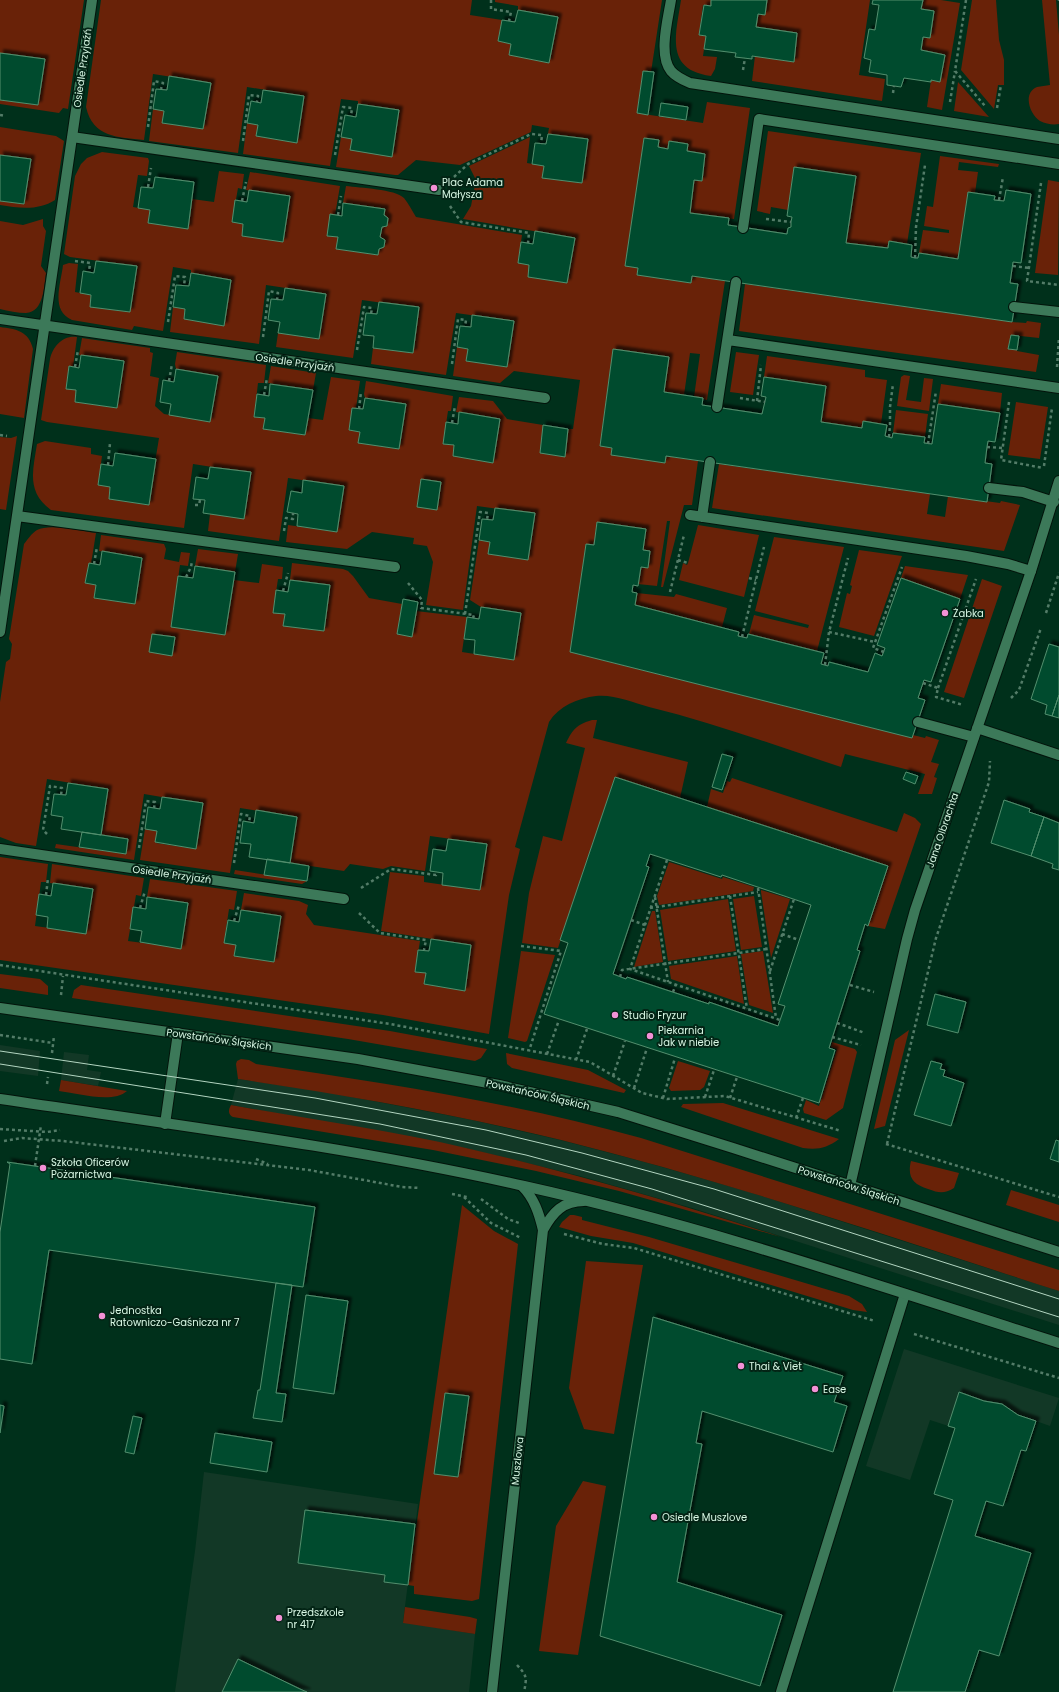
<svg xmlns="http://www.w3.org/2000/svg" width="1059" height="1692" viewBox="0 0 1059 1692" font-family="Poppins,sans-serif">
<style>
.built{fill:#123826}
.green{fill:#692208}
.building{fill:#044b2e;stroke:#528f6e;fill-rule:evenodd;filter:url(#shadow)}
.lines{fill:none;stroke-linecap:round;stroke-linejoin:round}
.service-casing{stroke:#03140b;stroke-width:12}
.minor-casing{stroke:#03140b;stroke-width:12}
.secondary-casing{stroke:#03140b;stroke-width:12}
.path{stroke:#537c68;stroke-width:2.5;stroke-dasharray:3 3;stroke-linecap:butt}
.service{stroke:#3c7959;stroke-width:10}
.minor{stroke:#3c7959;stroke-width:10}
.secondary{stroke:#3c7959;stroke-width:10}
.tram{stroke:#b3d5c1;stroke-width:1}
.poi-dot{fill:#f391d6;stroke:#032415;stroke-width:1.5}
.labels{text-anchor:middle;stroke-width:4;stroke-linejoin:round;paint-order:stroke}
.street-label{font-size:10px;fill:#d8f7e4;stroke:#032415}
.poi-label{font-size:10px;fill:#d8f7e4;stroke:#032415;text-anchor:start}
</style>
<defs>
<filter id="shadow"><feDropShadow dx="3.5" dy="-3.5" stdDeviation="1" flood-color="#0009"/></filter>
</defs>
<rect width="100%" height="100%" fill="#00301b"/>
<path class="built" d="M0 1045 40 1051 38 1076 0 1071Z
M64 1052 89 1055 87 1070 101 1072 98 1086 61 1080Z
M238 1079 321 1091 472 1120 560 1140 648 1163 746 1191 1059 1291V1325L692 1208 580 1176 465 1148 231 1105Z
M904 1349 1059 1398 1050 1426 1036 1421 1026 1451 930 1420 910 1480 866 1466Z
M204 1472 418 1504 403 1622 475 1634 469 1692H175L195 1551Z"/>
<path class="green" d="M0 0H84L68 109 63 108 59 113 0 104V100L38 105 45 59 0 53Z
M101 0H472L470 15 502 20 498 41 511 44 549 63 558 17 518 10V6L495 2V0H662L651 72 643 71 637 113 703 123 707 102 750 108 734 219 690 213 694 180 702 181 705 154 687 151 669 141 668 149 658 147 659 140 644 138 626 266 638 268 637 275 691 283 692 276 725 281 707 400 694 397 700 354 690 353 684 395 664 392 613 350 600 446 612 448V455L665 463 666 456 698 461 692 505H684L663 587H661L670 521H667L657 586 638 584 641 567 648 568 650 551 643 550 646 529 597 522 594 545 586 544 570 652 912 738 913 735 925 738 926 736 939 740 931 762 939 764 934 777 937 778 932 794H918L925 774 845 754 841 767C777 746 714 723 649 707 632 702 613 694 596 696 578 698 559 706 549 722L515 847 520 849 509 895 489 1034 383 1015 0 960V857L48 864 46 882H41L35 926 86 933 93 889 50 883 52 864 144 878 141 896 136 895 128 941 181 948 188 903 147 897 150 879 237 891 234 910 229 909 224 942 236 945 234 956 274 962 281 916 241 910 244 893 299 901 308 905 306 914 314 925 420 941 415 971 426 973 424 984 465 991 471 945 381 931 390 872 424 876V882L480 890 487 844 430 836 425 871 391 866 383 869 350 864 344 871 290 863 297 817 240 808 230 873 140 860 145 829 157 831 156 843 196 849 203 804 144 794 134 860 55 848 56 844 126 854 128 839 101 835 108 789 47 779 36 846 16 843 0 837V702L6 662 10 659 12 644 9 639 24 544C28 539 31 534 37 530 50 523 81 531 96 533L91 564 85 583 96 585 94 598 135 604 142 558 99 551 101 535 164 544 166 549 164 559 179 562 181 552 190 553 188 566 180 565 171 627 225 635 234 580 259 583 262 564 283 567 282 579H278L273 612 285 614 283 626 323 631 330 585 290 580 292 563 343 569 348 571 353 576 369 598 402 604 397 634 416 611 467 617 462 652 514 660 521 613 481 607 470 600 479 540 490 542 488 554 528 559 535 514 477 506 463 610 426 605 433 562 427 546 413 544 414 538 372 532 347 549 286 542 288 525 337 532 344 486 288 478 279 541 208 531 210 514 244 518 251 473 193 464 184 528 51 510C26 492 33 470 37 444L45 441 91 448V454L102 456 98 485 110 487 109 499 148 505 159 438 47 422 41 420 50 359C53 346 63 335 77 337L73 367H69L66 388 76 390 75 402 117 408 123 361 79 355 82 338 150 348V352L153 353 150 376 159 378 155 406 164 414 210 422 218 376 176 369 175 364 177 352 266 365 264 383H258L254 417 265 418 264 429 305 435 308 418 323 420 331 377 360 381 356 408H352L349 430 360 432 359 443 399 449 406 404 365 398 364 394 366 381 453 396 451 411H448L443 444 454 445 453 456 493 463 500 419 456 412 459 397 493 401 507 419 543 425 540 453 564 457 568 429H573L580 380 514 371 500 383 453 376 457 347 468 349 466 361 507 367 514 321 456 313 446 375 371 364 373 348 413 353 419 308 362 300 353 358 276 347 278 333 319 339 326 294 266 285 259 344 170 332 173 307 185 309 184 319 224 326 231 280 191 273V270L173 267 163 331 134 326 132 330 72 320C50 311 61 283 63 265L69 263 78 264 75 292 91 295 90 307 130 312 136 266 70 257 64 254 75 176 81 164 87 158 102 152 148 158 149 161 147 176 138 175 133 207 150 210 148 223 188 228 192 199 214 202 219 171 244 174 242 189 238 188 232 222 243 224 242 236 283 242 290 196 246 190 250 172 340 186 335 215 327 236 338 237 337 249 377 255 379 249 384 247 385 240 380 237 382 227 387 226 388 218 384 215 385 209 343 203 346 186C360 188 395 189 404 198 409 204 412 211 416 217L522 235 518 263 529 265 528 277 567 283 575 238 463 219 471 206 476 180 469 166 530 137 527 163 544 166 542 178 582 183 588 139 548 134 549 128 532 125 531 132 460 165 416 160 398 175H395L336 167 341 137 352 139 391 157 399 111 358 104V101L341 99 330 166 243 154 247 123 258 125 256 136 297 143 304 96 247 87 238 153 149 141 153 109 164 111 162 123 203 129 211 83 153 74 144 140C118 137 93 138 86 107Z
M681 0H711V6L703 5 699 35 706 36 703 56 717 57 715 69 711 76C664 70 676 34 681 0Z
M767 0H870L859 75 885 79 882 101 752 81 755 56 797 33 756 27 758 14Z
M923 0H941L960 3 942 110 927 107 931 80 940 81 945 55 921 50 923 37 930 38 934 11 921 9Z
M972 0H996L999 40 1004 60V85H998L994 109 961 70Z
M1042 0H1056L1059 35V124C1053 125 1046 124 1040 121 1030 115 1022 93 1037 87 1041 86 1046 86 1050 85Z
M958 82 989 117 954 111Z
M0 127 56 136 64 141 55 200C38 211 19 208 0 205V201L24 204 31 160 0 155Z
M768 131 921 153 907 244 889 241 888 248 846 243 856 176 794 167 788 210 771 207 770 214 757 211Z
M940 156 999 164 998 167 959 162 958 170 978 172 975 193 968 192 958 259 919 253 923 230 949 233V230L924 226 927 206 933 207Z
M1048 180 1059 182 1058 275 1035 273Z
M43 219V226L46 231 41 266 46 273C44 286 44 312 26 313 18 313 8 311 0 309V221L23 225Z
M745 284 1012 322 1026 323 1027 321 1041 323 1039 338 1011 335 1008 348 1017 350V351L1039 355 1036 372 739 331Z
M0 327C16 329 29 331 33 349L24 418 0 414Z
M736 352 759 355 753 395 730 392Z
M767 356 865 370V377L887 380 881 424 863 421 862 428 821 422 826 386 764 377Z
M271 366 316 373 313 390 268 383Z
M904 375 910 376 906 400 921 402 924 378 933 379 929 411 897 406 901 377Z
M941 384 1002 393 1000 413 938 404Z
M1016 402 1048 407 1040 459 1008 455Z
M896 410 928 414 925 437 893 433Z
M17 436 6 510 0 509V437L11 438Z
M719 464 930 494 927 514 945 517 948 496 1000 503 1001 501 1020 505 1004 551 712 508Z
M698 525 759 535 744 597 679 580 683 563 687 565 688 563Z
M774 537 844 547 817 651 749 634 754 615 808 628 809 625 755 611Z
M198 549 238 554 235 572 195 566Z
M859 550 902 556 874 636 839 627 847 593 850 594 852 586 850 585Z
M905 566 968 575 960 599 901 578Z
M982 579 1002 586 964 698 944 692Z
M637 593 674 597 676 594 727 608 722 627 635 605Z
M592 720H597L593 738 688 762 680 798 615 777 558 948 522 943 529 893 543 836 562 841 585 748 566 743C573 729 576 725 592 720Z
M732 778 897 832 904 813 915 818 921 824 885 929 868 926 888 866 707 807 711 789 723 793 727 781 730 782Z
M669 862 722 879 723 877 754 887 753 891 659 905 657 896Z
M235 870 307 881 302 884 234 874Z
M761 890 790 899 771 958 761 892Z
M754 896 762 947 741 950 733 899Z
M728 899 736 951 668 961 660 910Z
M652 911H655L663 962 634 967Z
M521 951 555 955 527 1041 525 1042 508 1038Z
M763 951 773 1013 749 1005 741 954Z
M737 956 744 1004 671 979 669 966Z
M0 974 40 979 48 986V995L0 988Z
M81 985 390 1031 487 1049 481 1058 475 1061 348 1039 72 998 74 990Z
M909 1030 885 1126 874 1129 895 1040Z
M832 1042 855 1049 857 1052 843 1108 826 1120 804 1113 803 1109 806 1100 819 1106 837 1049 831 1047Z
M506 1053 588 1070 626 1090 624 1093 512 1068 507 1064Z
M241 1059 249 1060 256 1064C385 1083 515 1103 641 1138L1059 1270V1291C894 1238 729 1182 561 1140 454 1114 346 1095 238 1079L236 1064 237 1061Z
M678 1061 710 1071 704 1087 700 1090 671 1091 669 1088Z
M61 1080 127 1091C113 1104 76 1093 59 1091Z
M723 1103 839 1139C827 1148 818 1150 803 1148L681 1107 683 1104Z
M231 1105C309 1119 389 1130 466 1148 573 1173 677 1203 781 1237L619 1191 536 1171 433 1150 233 1117C228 1115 228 1110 231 1105Z
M911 1161 959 1173 954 1188C944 1194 939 1193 928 1189 913 1184 907 1177 911 1161Z
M1011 1190 1059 1205V1222L1006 1205Z
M462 1205 494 1231 518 1244 479 1599 472 1601 414 1594V1586L408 1585Z
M570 1215H574L582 1217V1220L649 1237 849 1296 862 1304 867 1312 853 1310 633 1243 591 1236 559 1227 562 1222Z
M586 1261 643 1265 614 1434 584 1429 569 1388Z
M583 1481 606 1486 578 1655 539 1651 556 1526Z
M405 1607 470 1617 477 1619 475 1634 403 1623Z"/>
<path class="building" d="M711 0H767L765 15 758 14 756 27 797 33 794 62 752 56V59L735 57 736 53 704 49 706 36 699 35 704 5 711 6Z
M873 0H923L921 9 934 11 930 38 923 37 921 50 945 55 940 82 931 80V82L904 78 901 87 887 85V75L869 72 871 60 864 58 869 29 875 30 879 5 872 4Z
M518 10 558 17 549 63 509 55 511 44 498 41 502 20 515 22Z
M0 53 45 59 38 105 0 100Z
M643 71 654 72 648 115 637 113Z
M169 76 211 83 203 129 162 123 164 111 153 109 156 89 167 90Z
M263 90 304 96 297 143 256 136 258 125 247 123 251 101 261 103Z
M661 103 688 107 686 120 659 116Z
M358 104 399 110 392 157 350 150 352 139 341 137 345 115 356 117Z
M548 134 588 139 582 183 542 178 544 166 532 164 535 143 546 144Z
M644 138 659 140 658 147 668 149 669 141 688 144 687 151 705 154 702 181 694 180 690 213 729 218 728 225 787 234 788 228 791 227V222L792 217 787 216 794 167 856 176 846 243 888 248 889 241 912 245 911 257 915 258H918L919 253 958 259 968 192 995 196 994 200 1004 201 1006 190 1031 194 1021 263 1013 262 1010 283 1018 284 1012 322 692 276 691 283 637 275 638 268 625 266Z
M0 155 31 159 24 204 0 201Z
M155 177 194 182 188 229 148 223 150 210 138 208 141 187 153 188Z
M249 190 290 196 283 242 242 236 243 224 232 222 235 200 247 202Z
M343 203 385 209 384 215 388 218 387 226 382 227 380 237 385 240 384 247 379 249 378 255 336 249 338 237 327 236 330 214 342 216Z
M535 231 575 238 567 283 528 277 529 265 518 263 521 242 533 244Z
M96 261 137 266 130 312 90 307 91 295 80 293 83 271 94 273Z
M191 273 231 280 224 326 184 319 185 309 173 307 176 285 189 286Z
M285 288 326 294 319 339 278 333 280 322 268 320 271 299 283 300Z
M379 302 419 307 413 353 373 348 374 336 363 335 366 313 377 314Z
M472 315 514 321 507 367 466 361 468 349 457 347 460 326 471 327Z
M1011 335 1019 336 1017 350 1008 349Z
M613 349 669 357 664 392 703 398 702 405 762 414 766 397 761 396 764 377 826 386 821 422 862 428 863 421 887 425 885 436 892 438 893 433 925 437 924 443 932 444 938 404 1000 413 995 442 988 441 987 447 985 463 992 464 987 502 666 456 665 463 611 455 612 448 600 446Z
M81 355 124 361 117 408 75 402 76 390 66 389 69 366 79 368Z
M176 369 218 376 210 422 169 415 171 404 160 402 163 380 174 382Z
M270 384 313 390 305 435 263 429 265 418 254 417 257 394 269 396Z
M365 398 406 404 399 449 358 443 360 432 349 430 352 408 363 409Z
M459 412 500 419 493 463 453 456 454 445 443 444 446 422 458 424Z
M543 425 568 429 565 457 540 453Z
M115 453 156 459 149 505 109 499 110 487 98 485 101 464 113 466Z
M210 467 251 472 244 519 203 513 205 500 193 499 196 477 208 479Z
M421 479 441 482 437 510 417 507Z
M303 480 344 486 337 532 297 526 298 514 287 512 291 491 302 493Z
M495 508 535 513 528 560 488 554 490 542 479 540 482 519 493 520Z
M597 522 646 529 643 550 650 551 648 568 641 567 638 586 633 585 632 592 637 593 635 605 739 632 738 636 747 638 748 634 824 653 821 664 828 666 829 662 868 672 875 653 882 656 885 648 877 645 901 578 960 599 931 682 924 680 918 698 925 700 912 738 570 652 586 544 594 545Z
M102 551 142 558 135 604 94 598 96 585 85 583 89 563 100 565Z
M195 566 235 572 225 635 171 627 178 576 193 578Z
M290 580 330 585 324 631 283 626 285 614 273 613 276 590 288 592Z
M403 599 418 602 412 637 397 634Z
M481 607 521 613 514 660 474 654 475 640 464 639 467 617 479 619Z
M152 634 175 637 172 656 149 652Z
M1049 644 1059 647V695L1052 716 1045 714 1047 705 1031 699Z
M1059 695V718L1052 716Z
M722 754 733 757 722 790 712 787Z
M906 772 918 776 915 784 903 779Z
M615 777 888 866 868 926 865 924 857 950 860 951 829 1048 835 1050 819 1103 544 1014 568 943 560 940ZM650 854 721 877 722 875 811 905 778 1004 785 1006 778 1026 709 1002V1004L627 977 626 979 613 974 649 867 646 866Z
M68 783 108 789 101 835 61 829 63 817 51 815 54 794 66 795Z
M162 797 203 803 196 849 155 842 157 831 145 829 148 807 160 809Z
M1004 800 1030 809 1029 812 1044 817 1031 856 991 843Z
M256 810 297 817 290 863 249 857 251 844 240 843 243 821 254 823Z
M1044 817 1059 823V870L1052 868 1053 864 1031 856Z
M82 832 128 839 126 854 79 847Z
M448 839 487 844 480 890 442 885 443 873 430 871 433 849 446 851Z
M267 859 309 866 307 881 264 875Z
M53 883 93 889 86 934 47 928 48 917 36 915 39 894 51 896Z
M147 897 188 903 181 949 140 942 142 931 130 929 133 907 146 909Z
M241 910 281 916 274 962 234 956 236 945 224 943 228 920 239 922Z
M431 939 471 945 465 991 424 984 426 973 415 972 418 950 429 951Z
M935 994 966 1002 958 1033 927 1025Z
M931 1061 942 1064 940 1069 945 1070 943 1076 964 1083 951 1126 914 1115Z
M1056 1140 1059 1141V1162L1050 1159Z
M7 1162 315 1207 303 1287 49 1250 32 1364 0 1359V1232L10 1164Z
M276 1283 292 1285 276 1393 286 1394 282 1422 253 1418 258 1390H260Z
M306 1295 348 1301 334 1394 293 1388Z
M653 1317 843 1376 834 1402 847 1406 833 1452 702 1411 696 1443 702 1444 677 1582 782 1615 760 1686 600 1636Z
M959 1392 984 1401 1002 1404 1018 1415 1036 1421 1026 1451 1021 1450 1003 1506 986 1501 975 1536 1031 1553 999 1656 979 1650 965 1692H893L953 1500 934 1494 955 1428 948 1426Z
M445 1393 469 1396 458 1477 434 1474Z
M0 1405 4 1406 0 1433Z
M133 1416 142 1418 134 1454 125 1452Z
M215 1433 272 1442 267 1472 210 1463Z
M305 1510 415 1524 408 1585 384 1582 385 1575 298 1563Z
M238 1659 300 1689 307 1692H222Z"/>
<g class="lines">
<defs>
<path id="service" d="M671 0C668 19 658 55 671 71 676 77 683 80 690 83L1059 139
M743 228 759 119 1059 164
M1014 307 1059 312
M728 340 1059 388
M717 407 736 282
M989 488 1023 492 1054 502
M690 515 966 556 1008 564 1031 571
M702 517 710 462
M918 722 974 737
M165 1124 178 1033
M781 1692 905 1294"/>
<path id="minor" d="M72 137 439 190
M0 319 545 398
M17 516 395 567
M0 632 92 0
M977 728 1059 755
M0 849 344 899
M850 1186 907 939 915 910 1031 571 1059 481
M543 1230C553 1212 563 1201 584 1201
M492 1692 543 1230C539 1213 534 1198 522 1186"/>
<path id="secondary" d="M0 1008 358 1059 499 1085 618 1112 733 1148 1059 1252
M0 1099C175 1125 351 1147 524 1186 705 1226 882 1287 1059 1343"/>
</defs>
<use href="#service" class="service-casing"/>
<use href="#minor" class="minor-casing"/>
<use href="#secondary" class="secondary-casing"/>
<path class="path" d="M491 0V9L511 12 509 21
M966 0 955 71 985 106
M1059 0V1
M743 70 745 58
M893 93 894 86
M950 102 955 71
M997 108 1001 85
M0 115 5 116
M148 127 154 81 163 83 161 89
M243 141 249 95 258 96 257 102
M335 155 343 107 352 108 351 116
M454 177 468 164 531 134 542 135 541 144
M1041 183 1027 281 1059 285
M148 187 151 168
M999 200 1003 177
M242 201 246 182
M450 206 461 222 529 233 528 243
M338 215 341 196
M766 219 791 222
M915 258 916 227 925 165
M75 261 90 263 89 272
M1013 266 1029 268
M168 322 175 276 185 277 184 286
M263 337 269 291 278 293 277 300
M357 350 364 307 372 308 371 314
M452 364 458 319 466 320 465 327
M75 367 78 350
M1057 367 1059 337
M169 381 172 364
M264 395 267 378
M740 398 765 402
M757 401 761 365
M1009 402 1001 460 1043 468
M359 409 361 392
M452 423 455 406
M0 435 7 436
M889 437 890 425V407L893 384
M928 444 936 391
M987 447 1003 448
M108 465 110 443
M1044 466 1052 408
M195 505H199L200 500
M284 531 286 518 293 519V513
M678 560 688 563
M94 564 97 547
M186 577 191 567 192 561
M749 578 756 580
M408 583 422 600 421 608 474 615 473 618
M283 591 288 573
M670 592 684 535
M1046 613 1059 573
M465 614 480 512 488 513 487 520
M829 632 875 642
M742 637 764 547
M884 652 873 648 902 567
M825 665 829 632 848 558
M923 683 938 688 936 697 963 705
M938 688 976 579
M1011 698 1019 690 1041 628
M47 834 43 830 50 786 62 788 61 795
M139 848 146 801 155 802 154 808
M667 860 630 969 780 1020
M234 863 241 814 250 816 249 822
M361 888 391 869 436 875 437 872
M758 888 776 1018
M46 895 48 878
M730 896 747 1009
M655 897 668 982
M140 908 145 891
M650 908 758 892
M359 913 380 933 426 940 424 950
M631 920 645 925
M234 921 239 905
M782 934 799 940
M521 946 561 951 529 1051
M0 965 390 1024 590 1062 642 1093 667 1099 725 1096 841 1131
M770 971 794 899
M620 977 622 970 766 949
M850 985 874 992
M673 992 676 984
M61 995 63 976
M837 1023 865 1033
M0 1035 53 1043
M832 1037 861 1045
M52 1053 54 1036
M547 1054 559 1020
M576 1060 587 1029
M613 1076 625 1041
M47 1084 48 1077
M634 1088 647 1048
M705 1097 714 1070
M663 1098 675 1058
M730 1098 737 1077
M796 1118 803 1098
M0 1129 47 1132 60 1130
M4 1141 22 1138 63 1141 309 1170 402 1187 420 1188
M886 1144 1059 1197
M887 1144 936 938 989 782 990 761
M256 1159 268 1164
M35 1166 41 1125
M452 1194 467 1197
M464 1197 491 1223 521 1238
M481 1199 508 1219 519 1223
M564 1234 603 1244 634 1248 875 1321
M914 1334 1059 1378
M517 1665C527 1676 527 1677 524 1692"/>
<use href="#service" class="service"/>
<use href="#minor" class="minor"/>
<use href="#secondary" class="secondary"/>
<path class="tram" d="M0 1051 315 1098 486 1130 582 1153 714 1189 1059 1299
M0 1064 380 1124 526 1155 652 1189 1059 1317"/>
</g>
<g class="poi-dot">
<circle cx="434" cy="188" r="4"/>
<circle cx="945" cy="613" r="4"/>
<circle cx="615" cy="1015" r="4"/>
<circle cx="650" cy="1036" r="4"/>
<circle cx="43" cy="1168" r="4"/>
<circle cx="102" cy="1316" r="4"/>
<circle cx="741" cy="1366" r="4"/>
<circle cx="815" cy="1389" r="4"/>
<circle cx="654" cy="1517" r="4"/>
<circle cx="279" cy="1618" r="4"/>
</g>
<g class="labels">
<g class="street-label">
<text transform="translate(82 68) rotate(-82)" y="4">Osiedle Przyjaźń</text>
<text transform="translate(295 362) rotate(8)" y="4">Osiedle Przyjaźń</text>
<text transform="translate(942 830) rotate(-71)" y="4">Jana Olbrachta</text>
<text transform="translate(172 874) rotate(8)" y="4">Osiedle Przyjaźń</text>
<text transform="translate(219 1039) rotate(8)" y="4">Powstańców Śląskich</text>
<text transform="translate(538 1094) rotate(13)" y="4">Powstańców Śląskich</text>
<text transform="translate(849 1185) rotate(18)" y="4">Powstańców Śląskich</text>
<text transform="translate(517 1461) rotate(-84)" y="4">Muszlowa</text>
</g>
<g class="poi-label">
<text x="442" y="186">Plac Adama<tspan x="442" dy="12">Małysza</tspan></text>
<text x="953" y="617">Żabka</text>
<text x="623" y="1019">Studio Fryzur</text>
<text x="658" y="1034">Piekarnia<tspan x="658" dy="12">Jak w niebie</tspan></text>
<text x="51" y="1166">Szkoła Oficerów<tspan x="51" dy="12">Pożarnictwa</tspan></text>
<text x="110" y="1314">Jednostka<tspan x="110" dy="12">Ratowniczo-Gaśnicza nr 7</tspan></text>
<text x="749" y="1370">Thai &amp; Viet</text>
<text x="823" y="1393">Ease</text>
<text x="662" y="1521">Osiedle Muszlove</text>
<text x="287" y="1616">Przedszkole<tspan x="287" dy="12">nr 417</tspan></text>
</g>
</g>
</svg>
